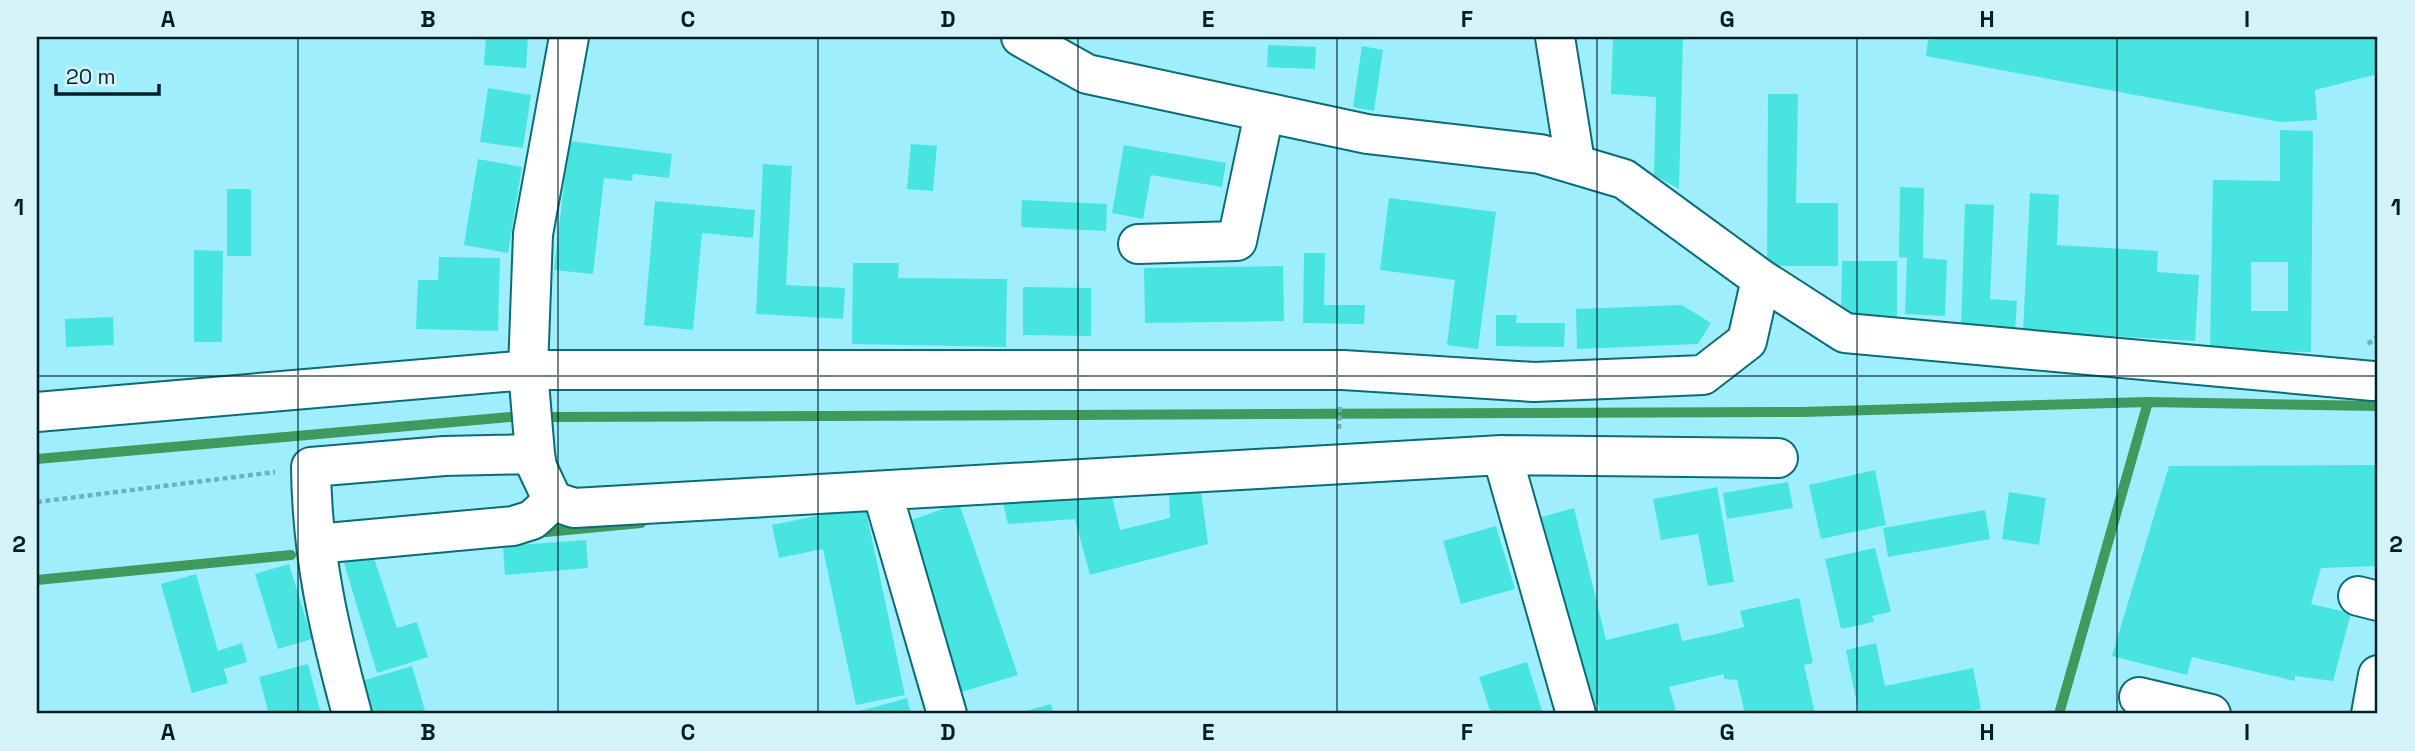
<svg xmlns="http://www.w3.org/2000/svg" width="2415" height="751" viewBox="0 0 2415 751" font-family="'Space Grotesk',sans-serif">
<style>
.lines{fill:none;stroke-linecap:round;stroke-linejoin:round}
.stream{stroke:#3e9a5d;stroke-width:10}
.building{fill:#48e5e0;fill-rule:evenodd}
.minor-casing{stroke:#0c6b79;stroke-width:42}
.path{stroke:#6eb0bd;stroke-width:4.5;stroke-dasharray:5 3.5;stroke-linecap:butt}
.minor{stroke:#fff;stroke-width:38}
.grid{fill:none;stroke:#001f25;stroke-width:2;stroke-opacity:0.55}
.neatline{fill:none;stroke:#001f25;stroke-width:2.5}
.grid-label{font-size:23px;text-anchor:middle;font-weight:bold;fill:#001f25}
</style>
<rect width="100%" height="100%" fill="#9eeefe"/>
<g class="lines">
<path class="stream" d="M548 417 1802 412 2148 402 2378 406
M37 459 522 416
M535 533 641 523
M37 580 291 555
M2059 714 2148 402"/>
</g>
<path class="building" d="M486 37H528L526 68 484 65Z
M1613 37H1683L1679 189 1654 175 1656 97 1611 94Z
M1952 37H2378V74L2315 90 2317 120 2280 122 1926 56 1928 40Z
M1268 45 1316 47 1315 69 1267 67Z
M1362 46 1383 50 1374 111 1353 107Z
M488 88 531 95 523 148 480 142Z
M1768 94H1798L1796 203H1838V266H1767Z
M2280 130 2313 131 2311 352 2210 350 2213 180 2280 181ZM2251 262H2288V311H2251Z
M569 141 672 154 669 178 633 174 632 181 604 178 593 274 554 270Z
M911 144 937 146 933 191 907 189Z
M1124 145 1226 163 1222 187 1151 175 1143 219 1112 213Z
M478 159 522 167 508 253 464 245Z
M763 164 792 166 786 285 845 288 843 319 756 314Z
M1900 187 1924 188 1923 258 1947 260 1945 316 1905 314 1907 258 1899 257Z
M227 189H251V256H227Z
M2030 193 2059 195 2057 245 2158 251 2157 272 2199 275 2195 341 2023 331Z
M1389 198 1496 212 1478 349 1447 345 1455 280 1380 270Z
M1022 200 1107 204 1106 231 1021 227Z
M655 201 755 210 753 238 702 233 693 330 644 325Z
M1965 204 1994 205 1990 299 2017 301 2015 332 1961 329Z
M194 250 223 251 222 342H194Z
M1304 253H1325L1324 305H1365L1364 324 1303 323Z
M439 257 500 258 498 331 416 329 418 280H438Z
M1842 261H1897V320L1841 319Z
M853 263H899L898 278 1007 279 1006 347 852 344Z
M1283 266 1284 321 1145 323 1144 268Z
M1023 287 1091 288V336L1023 335Z
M1682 305 1711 323 1698 344 1577 349 1576 309Z
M1496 315H1517L1516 323H1565L1564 347 1496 346Z
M113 317 114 345 66 347 65 319Z
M2378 465V566L2321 568 2311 604 2351 613 2333 681 2295 676V681L2192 657 2187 675 2112 656 2169 466Z
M1875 470 1886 525 1821 539 1809 485Z
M1788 482 1793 508 1727 519 1723 493Z
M1717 487 1734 582 1708 586 1698 534 1661 540 1653 499Z
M1201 490 1208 544 1090 575 1075 519 1008 524 1002 498 1068 494 1070 500 1112 496 1120 530 1170 518 1169 492Z
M2009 492 2046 498 2039 545 2002 539Z
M959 503 1018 675 958 693 909 521Z
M865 506 905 695 856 705 823 549 779 558 772 525Z
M1574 508 1606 640 1678 623 1682 641 1716 634 1744 627 1740 611 1799 598 1813 663 1804 665 1815 714H1745L1737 680 1724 679V674L1669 687 1677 714H1601L1598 704 1588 707 1542 517Z
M1985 510 1990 539 1888 557 1883 528Z
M1496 526 1515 589 1461 604 1443 541Z
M586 540 588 568 505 575 503 546Z
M1875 548 1891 612 1872 616 1874 622 1841 629 1825 559Z
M373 555 397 628 417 622 428 657 377 673 344 563Z
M289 564 312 639 278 649 255 574Z
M196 574 218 651 242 643 247 662 224 669 228 683 192 693 161 584Z
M1876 643 1885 686 1973 668 1981 709 1957 714H1859L1846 650Z
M1527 662 1543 714H1491L1479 677Z
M308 664 321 714H269L259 677Z
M412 666 426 714H367L358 682Z
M907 698 911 714H853V713Z
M1051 704 1054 714H1019L1018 713Z"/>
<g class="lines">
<defs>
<path id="minor" d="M1021 37 1087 74 1367 134 1540 154 1624 179 1761 279 1845 333 2373 381
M1555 37 1575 162
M1138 244 1237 241 1264 114
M37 412 528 370H1343L1534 382 1703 375 1747 341 1761 279
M535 454 528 370 533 234 569 37
M1502 455 1576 714
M882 491 947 714
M316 544 513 526 532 520 553 501
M2358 596 2378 601
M2139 697 2211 714
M352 714C329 629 312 557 311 467L444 456 535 454 537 467 553 501 574 508 1502 455 1778 458
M2371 714 2378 675"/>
</defs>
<use href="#minor" class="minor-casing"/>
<path class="path" d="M2368 344 2378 336
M1339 429 1340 406
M37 502 275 472"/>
<use href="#minor" class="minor"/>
</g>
<path class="grid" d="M298 37V714M558 37V714M818 37V714M1078 37V714M1337 37V714M1597 37V714M1857 37V714M2117 37V714M37 376H2378"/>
<rect width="2415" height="751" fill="none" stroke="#d4f3f9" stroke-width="77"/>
<path d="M56 84v10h103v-10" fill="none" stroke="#001f25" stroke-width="3.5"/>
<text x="66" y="84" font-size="21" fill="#001f25" stroke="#d4f3f9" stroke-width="5" paint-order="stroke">20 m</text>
<rect x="38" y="38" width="2338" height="674" class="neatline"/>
<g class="grid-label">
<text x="168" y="27">A</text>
<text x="428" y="27">B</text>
<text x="688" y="27">C</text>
<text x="948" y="27">D</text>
<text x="1208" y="27">E</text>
<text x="1467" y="27">F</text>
<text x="1727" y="27">G</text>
<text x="1987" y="27">H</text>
<text x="2247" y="27">I</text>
<text x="19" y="215">1</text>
<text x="2396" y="215">1</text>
<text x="19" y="552">2</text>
<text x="2396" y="552">2</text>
<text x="168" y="740">A</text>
<text x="428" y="740">B</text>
<text x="688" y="740">C</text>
<text x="948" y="740">D</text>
<text x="1208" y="740">E</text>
<text x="1467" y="740">F</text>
<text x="1727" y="740">G</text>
<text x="1987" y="740">H</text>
<text x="2247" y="740">I</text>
</g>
</svg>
